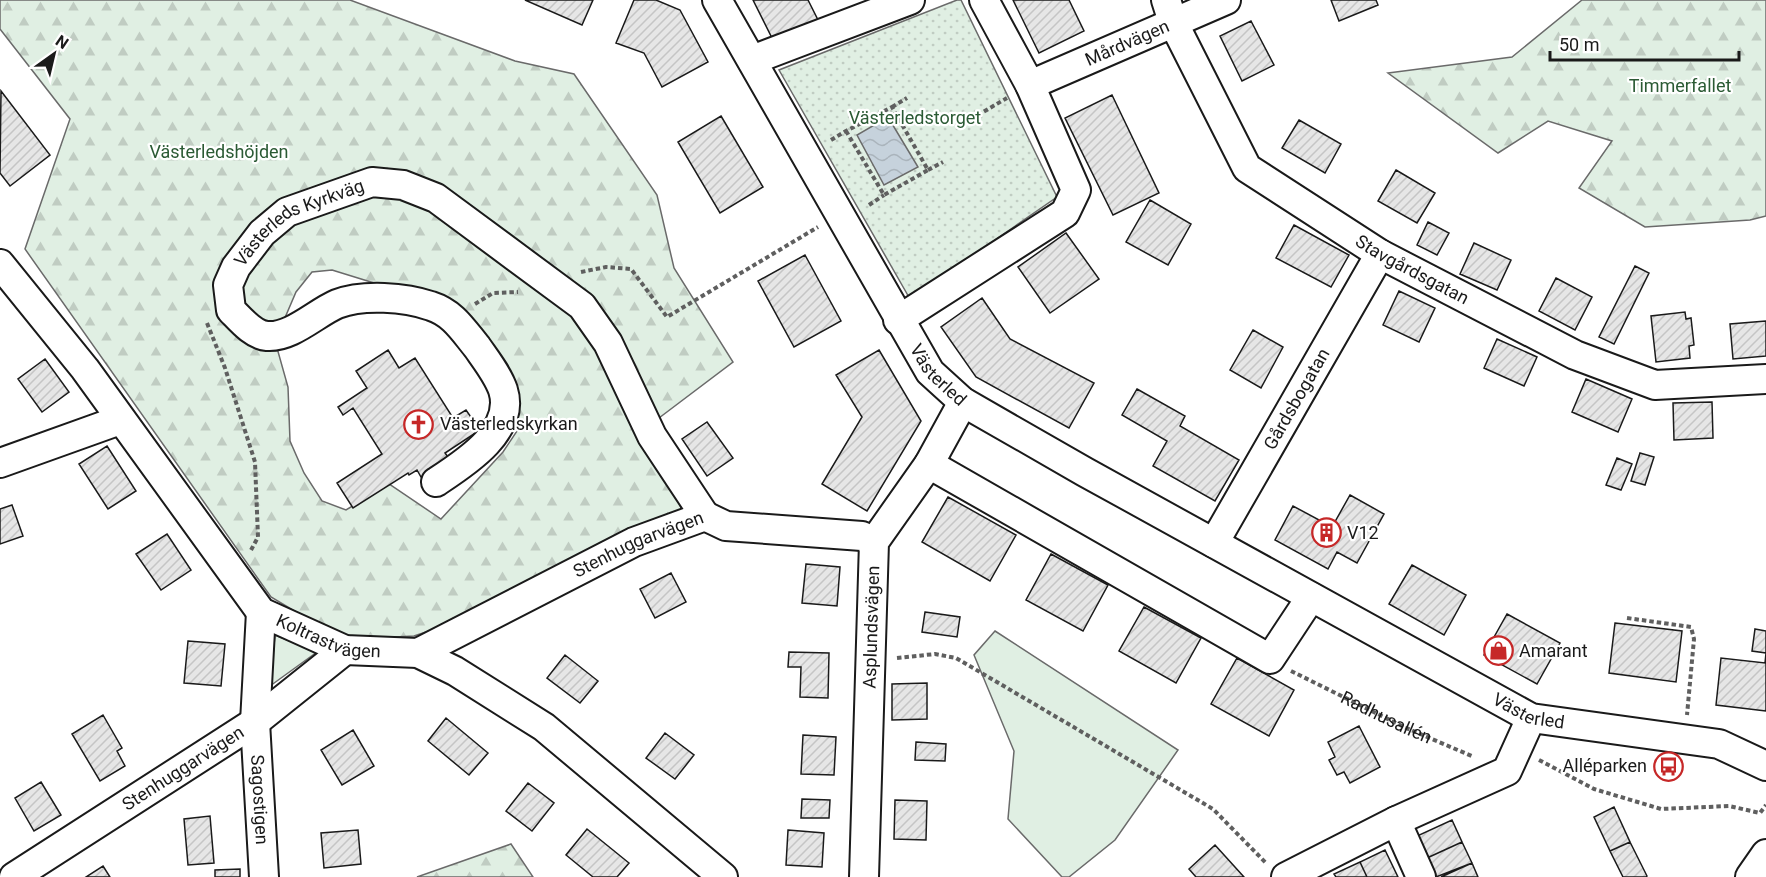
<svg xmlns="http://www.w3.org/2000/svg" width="1766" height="877" viewBox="0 0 1766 877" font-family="Roboto,sans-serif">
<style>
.green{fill:#e0efe3;stroke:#6a6a6a;stroke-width:1.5}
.forest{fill:url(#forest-firs);stroke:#6a6a6a;stroke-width:1.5;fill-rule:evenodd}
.park{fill:url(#park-dots);stroke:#6a6a6a;stroke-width:1.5}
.water{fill:url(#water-waves);stroke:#6a6a6a;stroke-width:1.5}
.building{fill:url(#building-hatch);stroke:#1a1a1a;stroke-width:1.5}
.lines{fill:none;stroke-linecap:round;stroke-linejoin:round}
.minor-casing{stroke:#1a1a1a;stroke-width:32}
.path{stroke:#5f5f5f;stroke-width:4;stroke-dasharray:4.5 3;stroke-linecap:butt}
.minor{stroke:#fff;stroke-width:28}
.labels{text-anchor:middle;stroke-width:4.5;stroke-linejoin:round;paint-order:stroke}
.street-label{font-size:18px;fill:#1a1a1a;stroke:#fff}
.park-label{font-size:18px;fill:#2b5a34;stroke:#fff}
.poi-label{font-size:18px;fill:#1a1a1a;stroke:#fff;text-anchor:start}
</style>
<defs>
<pattern id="forest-firs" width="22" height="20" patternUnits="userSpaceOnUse" patternTransform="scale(1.5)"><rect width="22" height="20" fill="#e0efe3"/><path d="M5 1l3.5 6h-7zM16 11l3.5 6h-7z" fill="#c0ccc2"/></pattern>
<pattern id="park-dots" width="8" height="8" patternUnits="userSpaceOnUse" patternTransform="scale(1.5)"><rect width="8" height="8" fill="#e0efe3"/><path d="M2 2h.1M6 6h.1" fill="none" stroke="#c0ccc2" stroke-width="1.8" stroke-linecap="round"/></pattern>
<pattern id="water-waves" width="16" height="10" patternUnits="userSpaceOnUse" patternTransform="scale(1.5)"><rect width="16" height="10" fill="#c6d2dc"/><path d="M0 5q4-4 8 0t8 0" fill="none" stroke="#aab4bc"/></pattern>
<pattern id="building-hatch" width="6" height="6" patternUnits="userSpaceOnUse" patternTransform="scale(1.5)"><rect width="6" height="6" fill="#e6e6e6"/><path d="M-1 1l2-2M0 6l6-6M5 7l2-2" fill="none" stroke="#c5c5c5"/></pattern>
</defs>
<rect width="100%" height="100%" fill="#fff"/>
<path class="green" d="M995 631 1178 750 1115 840 1069 877H1062L1008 819 1014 751 974 655Z
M275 635 317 652 270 686Z"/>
<path class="forest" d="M0 0H350L515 61 574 74 657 195 674 268 733 362 659 418 672 484 683 513 471 617 414 636 355 639 306 618 271 597 25 249 70 119 0 29ZM332 270 387 287 484 346 517 403 519 428 503 452 441 519 389 484 346 510 322 501 304 473 290 441 288 387 277 348 284 320 296 292 312 272Z
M1582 0H1766V216L1750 220 1645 227 1579 188 1612 141 1548 121 1498 153 1388 73 1512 57Z
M511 844 533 877H417Z"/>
<path class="park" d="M957 0H961L1057 197 910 299 779 70Z"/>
<path class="water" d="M888 117 918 167 884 185 857 135Z"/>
<path class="building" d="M525 0H593L582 25Z
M634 0H656L680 10 708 62 662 87 644 53 616 43Z
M753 0H808L818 20 774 42Z
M1013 0H1069L1084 31 1039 53Z
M1331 0H1376L1378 5 1339 21Z
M1251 21 1274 65 1242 81 1220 36Z
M1 91 50 155 10 186 0 173Z
M1112 95 1159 193 1113 215 1065 118Z
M721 116 763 187 720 213 678 142Z
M1299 120 1341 144 1325 173 1282 148Z
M1396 170 1435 193 1417 223 1378 201Z
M1150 200 1191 224 1168 265 1126 242Z
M1428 222 1449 233 1437 255 1417 245Z
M1294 225 1349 255 1331 287 1276 258Z
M1066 233 1099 279 1050 313 1018 267Z
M1474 243 1511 260 1497 290 1460 274Z
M805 255 841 321 794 347 758 281Z
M1635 266 1649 273 1614 344 1599 337Z
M1556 278 1592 297 1575 330 1539 311Z
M1399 291 1435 308 1419 342 1383 325Z
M982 298 1010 339 1094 383 1069 428 976 377 941 327Z
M1685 312 1686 319 1691 318 1694 345 1689 346 1690 358 1656 362 1651 316Z
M1766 321V356L1733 359 1730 324Z
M1253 330 1283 347 1261 388 1230 370Z
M1497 339 1537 357 1524 386 1484 368Z
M388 350 399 368 415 358 453 418 466 410 480 430 445 453 448 457 430 476 421 477 417 470 409 475 408 473 353 508 337 483 382 454 353 408 343 415 338 407 367 388 356 371Z
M879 350 921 421 867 511 822 484 862 417 836 375Z
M45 359 69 392 42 412 18 379Z
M1586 379 1632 399 1618 432 1572 412Z
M1137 389 1185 416 1180 426 1239 460 1215 501 1153 466 1167 441 1122 415Z
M1712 402 1713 438 1674 440 1673 403Z
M707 422 733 458 707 476 682 439Z
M107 446 136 491 108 509 79 464Z
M1640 453 1654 457 1645 485 1631 481Z
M1617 458 1632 464 1621 490 1606 485Z
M1350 495 1384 514 1357 563 1337 552 1328 569 1275 540 1293 506 1332 527Z
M948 497 1016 535 990 581 922 542Z
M12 505 23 536 0 544V509Z
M167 534 191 570 161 590 136 554Z
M1051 554 1108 585 1083 631 1026 600Z
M806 564 840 567 837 606 802 603Z
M1412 565 1466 595 1444 635 1389 604Z
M671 573 686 602 655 618 640 589Z
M1144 607 1201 638 1176 683 1119 651Z
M925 612 960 617 957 637 922 632Z
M1507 614 1560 643 1537 684 1484 655Z
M1615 623 1682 631 1676 682 1609 673Z
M1755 629 1766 631V711L1716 705 1721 658 1765 663 1766 653 1752 651Z
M188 641 225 644 221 686 184 683Z
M789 652 829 653 828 698 800 697 801 667H788Z
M565 655 598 681 580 703 547 678Z
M1237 658 1294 690 1269 736 1211 704Z
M927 683V719L892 720V684Z
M103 715 122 748 117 751 125 766 100 781 72 734Z
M446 718 488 753 469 775 428 741Z
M1359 726 1380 767 1350 783 1344 772 1337 775 1329 760 1335 757 1328 742Z
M353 730 374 766 342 785 321 750Z
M665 733 694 755 675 779 646 758Z
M803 735 836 737 834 775 801 774Z
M916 742 946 744 945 761 915 760Z
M41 782 61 815 34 831 15 798Z
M528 783 554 803 532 831 506 811Z
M802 799 830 800 829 818H801Z
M895 800 927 801 926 840 894 839Z
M1614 807 1630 842 1610 851 1594 817Z
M210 816 214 863 188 865 184 819Z
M1452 820 1462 842 1427 858 1417 836Z
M587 829 629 863 617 877H593L566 855Z
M358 830 361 864 324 868 321 833Z
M788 830 824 833 822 867 786 865Z
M1462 842 1472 863 1436 877 1427 858Z
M1630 842 1647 876 1646 877H1623L1610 851Z
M1215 845 1244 877H1196L1189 869Z
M1385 850 1398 877H1367L1360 862Z
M1360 862 1367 877H1336L1334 874Z
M1472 863 1478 877H1441Z
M103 866 110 877H86Z
M240 869V877H215V870Z"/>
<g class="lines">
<defs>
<g id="minor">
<path id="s2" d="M717 0 930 372 963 402 1085 472 1531 718 1719 744 1766 766"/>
<path id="s3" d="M1166 0 1173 22 1247 168 1380 254 1575 355 1655 385 1766 379"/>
<path d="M752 60 910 0"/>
<path id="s4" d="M1030 85 1226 0"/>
<path id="s5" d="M0 264 85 369 261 612 345 650 418 653 455 671 544 727 723 877"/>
<path d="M898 320 1065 213 1076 190 1030 85 984 0"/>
<path d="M0 463 120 420"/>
<path d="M929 464 1270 659 1311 597"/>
<path id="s6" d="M436 482C465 463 516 431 503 390 498 375 486 360 477 347 463 330 453 313 431 306 405 297 363 294 337 304 316 313 291 338 267 336 253 335 240 319 231 310L228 285 236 267 262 233 287 212 372 182 403 185 436 198 582 306 608 343 652 436 705 516"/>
<path id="s7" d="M1214 543 1380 254"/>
<path id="s8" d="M261 612 255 722 264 877"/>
<path id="s9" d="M418 653 634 542 705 516 726 526 862 536 874 542"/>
<path d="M1396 821 1421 877"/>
<path id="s10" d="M14 877 255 722 345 650"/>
<path id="s11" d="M864 877 874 542 929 464 963 402"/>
<path d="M1286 877 1396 821 1507 771 1531 718"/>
<path d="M1750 877 1766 854"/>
</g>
</defs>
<use href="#minor" class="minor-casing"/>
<g class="path">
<path d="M892 107 907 98"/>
<path d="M971 119 1007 98"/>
<path d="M831 140 846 131 892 107 928 170 884 195 846 131"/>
<path d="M928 170 943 162"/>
<path d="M869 205 884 195"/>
<path d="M581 272 606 267 631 269 667 317 818 227"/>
<path d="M475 304 493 293 518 292"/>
<path d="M207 323 225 368 255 462 258 537 250 552"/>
<path d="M1627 618 1691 627 1694 639 1687 715"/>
<path d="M897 658 935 654 956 658 1213 809 1266 863"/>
<path id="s1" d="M1291 671 1404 727 1474 757"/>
<path d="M1539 760 1594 789 1661 809 1729 806 1760 813 1766 805"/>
</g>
<use href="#minor" class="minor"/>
</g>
<defs>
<symbol id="church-ring" viewBox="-11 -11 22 22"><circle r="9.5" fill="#fff" stroke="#c62828" stroke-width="1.5"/><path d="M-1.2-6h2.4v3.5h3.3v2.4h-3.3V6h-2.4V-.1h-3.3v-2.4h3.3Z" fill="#c62828"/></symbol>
<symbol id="building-ring" viewBox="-11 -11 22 22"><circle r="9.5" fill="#fff" stroke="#c62828" stroke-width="1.5"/><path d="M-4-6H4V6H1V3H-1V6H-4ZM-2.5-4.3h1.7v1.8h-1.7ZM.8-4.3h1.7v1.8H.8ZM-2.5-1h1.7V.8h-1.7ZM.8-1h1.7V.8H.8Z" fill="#c62828"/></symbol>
<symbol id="shop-ring" viewBox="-11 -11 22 22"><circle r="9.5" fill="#fff" stroke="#c62828" stroke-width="1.5"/><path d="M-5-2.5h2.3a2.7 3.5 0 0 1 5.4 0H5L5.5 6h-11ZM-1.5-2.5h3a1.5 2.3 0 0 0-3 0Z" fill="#c62828"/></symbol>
<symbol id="bus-ring" viewBox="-11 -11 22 22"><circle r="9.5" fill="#fff" stroke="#c62828" stroke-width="1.5"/><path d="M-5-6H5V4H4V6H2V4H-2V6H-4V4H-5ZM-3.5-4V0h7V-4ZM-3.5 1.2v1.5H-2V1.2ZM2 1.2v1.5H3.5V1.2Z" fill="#c62828"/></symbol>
</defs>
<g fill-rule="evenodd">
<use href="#church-ring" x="402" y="408" width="33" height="33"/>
<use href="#building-ring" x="1310" y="516" width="33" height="33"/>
<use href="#shop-ring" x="1482" y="634" width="33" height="33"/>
<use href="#bus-ring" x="1652" y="750" width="33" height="33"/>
</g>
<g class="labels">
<g class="street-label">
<text dy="6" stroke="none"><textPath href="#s4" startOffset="106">Mårdvägen</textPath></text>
<text dy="6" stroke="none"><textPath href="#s6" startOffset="579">Västerleds Kyrkväg</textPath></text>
<text dy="6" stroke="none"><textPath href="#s3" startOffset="381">Stavgårdsgatan</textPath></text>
<text dy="6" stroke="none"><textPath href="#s2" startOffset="436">Västerled</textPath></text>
<text dy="6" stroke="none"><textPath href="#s7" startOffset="166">Gårdsbogatan</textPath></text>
<text dy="6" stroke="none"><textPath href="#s9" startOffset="246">Stenhuggarvägen</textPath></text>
<text dy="6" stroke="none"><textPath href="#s11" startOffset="250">Asplundsvägen</textPath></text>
<text dy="6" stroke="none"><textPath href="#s5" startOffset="508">Koltrastvägen</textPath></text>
<text dy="6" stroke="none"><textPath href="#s2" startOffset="1119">Västerled</textPath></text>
<text dy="6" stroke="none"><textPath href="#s1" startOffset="106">Radhusallén</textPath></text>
<text dy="6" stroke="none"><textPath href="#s10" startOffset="201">Stenhuggarvägen</textPath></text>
<text dy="6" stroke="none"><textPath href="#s8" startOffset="188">Sagostigen</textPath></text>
</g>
<g class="park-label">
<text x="1680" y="92">Timmerfallet</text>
<text x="915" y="124">Västerledstorget</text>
<text x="219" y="158">Västerledshöjden</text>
</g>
<g class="poi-label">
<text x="440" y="430">Västerledskyrkan</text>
<text x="1347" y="539">V12</text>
<text x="1519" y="657">Amarant</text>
<text x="1647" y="772" text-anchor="end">Alléparken</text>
</g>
</g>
<g transform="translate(54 54) rotate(34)" stroke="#ffffff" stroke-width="4.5" paint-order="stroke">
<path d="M0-4.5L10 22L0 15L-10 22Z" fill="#1a1a1a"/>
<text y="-9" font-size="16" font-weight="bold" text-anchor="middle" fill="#1a1a1a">N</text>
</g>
<path d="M1550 51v9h189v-9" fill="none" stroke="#1a1a1a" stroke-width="3"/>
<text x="1559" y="51" font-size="18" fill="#1a1a1a" stroke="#ffffff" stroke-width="4.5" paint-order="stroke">50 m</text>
</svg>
